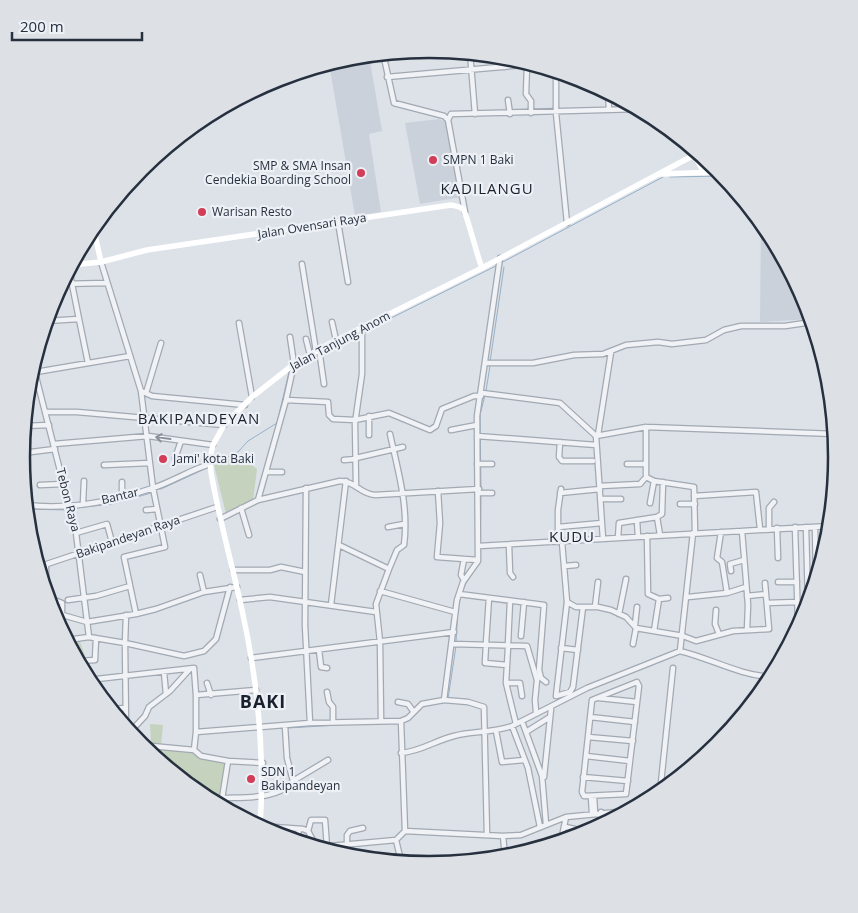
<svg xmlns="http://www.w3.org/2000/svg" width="858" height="913" viewBox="0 0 858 913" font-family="'Open Sans',sans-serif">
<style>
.built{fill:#cbd1da}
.green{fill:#c4d2be}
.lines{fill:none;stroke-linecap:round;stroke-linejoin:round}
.stream{stroke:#97b0c9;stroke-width:1}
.street-casing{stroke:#a2a9b2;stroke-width:7}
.street{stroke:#f0f2f6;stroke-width:4.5}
.secondary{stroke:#fff;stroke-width:5.5}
.oneway{stroke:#8b919a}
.poi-dot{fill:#d23d57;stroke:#edf0f5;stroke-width:2}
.labels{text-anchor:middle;stroke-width:4.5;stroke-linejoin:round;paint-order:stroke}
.poi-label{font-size:12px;fill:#26303f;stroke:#edf0f5;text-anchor:start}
.street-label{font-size:12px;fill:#26303f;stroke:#edf0f5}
.quarter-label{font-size:15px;letter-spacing:1px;fill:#19212f;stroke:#edf0f5}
.district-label{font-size:18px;font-weight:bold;letter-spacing:1px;fill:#19212f;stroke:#edf0f5}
.rim{fill:none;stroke:#26303f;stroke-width:2.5}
</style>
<rect width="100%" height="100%" fill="#dde2e8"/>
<path class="built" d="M369 55 382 131 369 134 381 212 355 216 329 63 350 57Z
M439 119 446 122 461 197 420 204 405 123Z
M761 222 768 230 806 301 811 319 760 322Z"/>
<path class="green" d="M237 454 257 469 253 501 226 514 214 465Z
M79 639 85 656H80V659L77 658 67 641Z
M150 724 163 725 161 745 151 743Z
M156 749 193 752 201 759 228 763 222 806 202 795 155 756Z"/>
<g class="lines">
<path class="stream" d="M670 177 724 176
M501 263 663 177
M363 332 498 265
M353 337 359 334
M490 362 504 267
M300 366 304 363
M486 391 490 366
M214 464 238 452 248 441 277 423 289 372
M481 488 480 415 485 395
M161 489 207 468
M76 508 112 504 151 493
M26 509 67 510
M480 558 481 494
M462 593 466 583 479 564
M458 605 461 597
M456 642 458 609
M448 699 456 646
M430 705 445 702
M388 723H399
M288 728 354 724"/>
<defs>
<path id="street" d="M383 53 394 103 444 116 448 120 465 212
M470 53 475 114
M504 56 505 67
M527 65 526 94 531 101V113
M556 71V113L567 223
M387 77 534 64
M608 92 609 110
M508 100 510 114
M448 120 451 114 640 109
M338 222 348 282
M101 262 141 391 153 488 165 547 124 557 136 614
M302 264 316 351
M61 284 107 283
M79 319 88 363
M46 321 79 319 69 269
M332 322 336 340
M239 323 252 397
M306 339 310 355
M319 349 324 384
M486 363H533L574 355 603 354 626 345 658 342 672 344 706 340 724 330 741 326H785L812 322
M33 365 76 533 89 637
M30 373 130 356
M141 391 152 396 245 405
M146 393 161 343
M482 393 560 403 596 436 646 427V477L654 481 694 487 695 533
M286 400 328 402 329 415 333 419 355 420 389 413 430 430 436 426 442 409 474 396H481
M45 412H77L224 425
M369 416V435
M24 426 49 425
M646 427 835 434
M451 430 477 425
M598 435 611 352
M477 436 596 445
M596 436 603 539
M560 442 559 457 562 461H593
M54 444 148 436 213 445
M31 452 55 449
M175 458 181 441
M356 458 403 447
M344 460 356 459
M477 464H492
M627 464H645
M104 465 150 463
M266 472H282
M40 485 64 484
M356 486 355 423 362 374V327
M600 486 640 484 646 477
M306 488 305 625 310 723
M438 491 440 523 437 557 478 560
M479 493H492
M560 493 600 489
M122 496V482
M694 496 756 492 760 529
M600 499H621
M258 500 286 400 294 364 290 337
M83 503 84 481
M650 503 654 481
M680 504H695
M26 505C67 510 114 501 153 488 172 482 190 470 210 464
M241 508 249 535
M146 510 157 509
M657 517 662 514 663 482
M220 519 258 500 340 481C355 481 360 494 375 495L479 489
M637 520 638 537
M388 527 404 524
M558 527 602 523
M795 527 798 623
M806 527 808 604
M815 527 816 578
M777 528 778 558
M769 529V508L774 502
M742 531 748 605 747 630
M721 532 717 558 722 562 727 593
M76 533 107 524 112 542
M647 536 648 594 659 599 654 631
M618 538 619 523 657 517 660 535
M558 542V510L561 489
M562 542 567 602 556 696 570 692 573 687 583 607
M339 545 389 569 376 604 380 642 381 720
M509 545 510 573 513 577
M479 546 830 526
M464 559 461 575 464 580
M46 565V579
M565 566 576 565
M38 567 217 507
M389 569 397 550 404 545C409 507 398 471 390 434
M233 570H270L281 567 305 572
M731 571 730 564 744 560
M200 575 204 592
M778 582H797
M380 591 455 612
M459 594 544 605 539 670 541 678 546 682
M747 596 766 594
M688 597 727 593 746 587
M659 599 668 598
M68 600 96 596 130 586
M240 600 270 597 376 612
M57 601 62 603V615
M567 602 576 607H598L611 610 626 617 636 628 683 636 696 641 733 631 769 629 765 583
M767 603 797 602
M331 605 346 481
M595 607 598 582
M716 610 715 624 719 634
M52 612 87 622 136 614 156 609 204 592 237 587
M619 614 626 579
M126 615 125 643 184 656 204 651 216 639 230 587
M635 625 637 607
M521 636 524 602
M67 640 89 637 125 643 126 727
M486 643 489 598
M452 644 527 646 537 680 535 700 536 712
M486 644 485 663 507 665 506 683 516 724
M508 644 510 601
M633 644 636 628
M561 648 578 650
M319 650 321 667 327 668
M680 651C712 659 739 675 771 677
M251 658 454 632
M79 661 95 660 96 638
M507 665 508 647
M164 672 166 694
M88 680 194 668 196 695 256 690
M637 682 639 686 626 794 584 796 582 792 592 700Z
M207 683 211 695
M506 683H520L522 696
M327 692 329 702 333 707V722
M599 698 637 702
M444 700 468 702 484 707 487 835
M398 702 408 704 413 711
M112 709 125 708
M590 717 635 722
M523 724 542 776 546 824
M512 726 587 688 680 651 693 533
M496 731 502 762 524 760
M130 732 145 716 149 707 170 691 190 669
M196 732V695
M526 732 550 717
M588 737 633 741
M141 745 194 750 196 732 310 723 401 721 408 718 422 704 444 700 457 600 463 582 478 561 477 416 500 258
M194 750 201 756 228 761 221 805
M401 753C422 751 434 741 454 736 473 731 492 733 512 726L528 768 540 827
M586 756 630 761
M228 761 263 763
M544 777 551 709
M583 777 628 781
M293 781 328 760
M660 792 673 668
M591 797 592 813
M594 797 595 813
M222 798C243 797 279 800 293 781L287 758 285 726
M600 825 601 812
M260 826 303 829 308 831 316 846 319 847 396 840 405 831 401 721
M565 827 575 829V836
M308 831 311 820H325L327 847
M405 831 503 836 521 835 566 817 627 811
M503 836 505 857
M396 840 401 861
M297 841 299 829
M561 841 566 817
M347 846V835L350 831 363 828
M425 864H427"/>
</defs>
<use href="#street" class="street-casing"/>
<use href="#street" class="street"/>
<path class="secondary" d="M699 153 698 161 704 173
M660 174 721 172
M93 226 101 262
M71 265 101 262 147 250 451 205C455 206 459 206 463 209 467 214 477 256 482 268
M260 827C265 753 258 682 242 610 232 564 219 519 211 472L210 459 213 445 224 425 252 397 294 364 329 344 482 268 698 153"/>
</g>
<defs><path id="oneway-shaft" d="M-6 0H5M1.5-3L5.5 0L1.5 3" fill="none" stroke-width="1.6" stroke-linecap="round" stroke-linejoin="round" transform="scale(1.25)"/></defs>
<use class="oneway" href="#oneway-shaft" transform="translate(163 438) rotate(-172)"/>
<g class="poi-dot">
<circle cx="433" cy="160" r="5"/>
<circle cx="361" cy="173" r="5"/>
<circle cx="202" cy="212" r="5"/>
<circle cx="163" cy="459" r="5"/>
<circle cx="251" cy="779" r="5"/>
</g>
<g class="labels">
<g class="poi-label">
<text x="443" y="164">SMPN 1 Baki</text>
<text x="351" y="170" text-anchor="end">SMP &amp; SMA Insan<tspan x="351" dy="14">Cendekia Boarding School</tspan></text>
<text x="212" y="216">Warisan Resto</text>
<text x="173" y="463">Jami' kota Baki</text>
<text x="261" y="776">SDN 1<tspan x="261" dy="14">Bakipandeyan</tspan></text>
</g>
<g class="street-label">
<text transform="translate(312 226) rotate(-9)" y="4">Jalan Ovensari Raya</text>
<text transform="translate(340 341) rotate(-28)" y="4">Jalan Tanjung Anom</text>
<text transform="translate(120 496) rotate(-13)" y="4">Bantar</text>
<text transform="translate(68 500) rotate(76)" y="4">Tebon Raya</text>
<text transform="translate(128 537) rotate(-19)" y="4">Bakipandeyan Raya</text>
</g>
<g class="quarter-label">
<text x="487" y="194">KADILANGU</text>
<text x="199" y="424">BAKIPANDEYAN</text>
<text x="572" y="542">KUDU</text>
</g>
<g class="district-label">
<text x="263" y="708">BAKI</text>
</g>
</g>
<path d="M0 0H858V913H0ZM30 457a399 399 0 1 1 798 0a399 399 0 1 1-798 0Z" fill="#dde1e6" fill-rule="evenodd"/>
<path class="rim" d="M30 457a399 399 0 1 1 798 0a399 399 0 1 1-798 0Z"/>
<path d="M12 32v8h130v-8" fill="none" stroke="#26303f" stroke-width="2.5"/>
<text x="20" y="32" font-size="15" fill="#26303f" stroke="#edf0f5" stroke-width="4" paint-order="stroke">200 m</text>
</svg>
